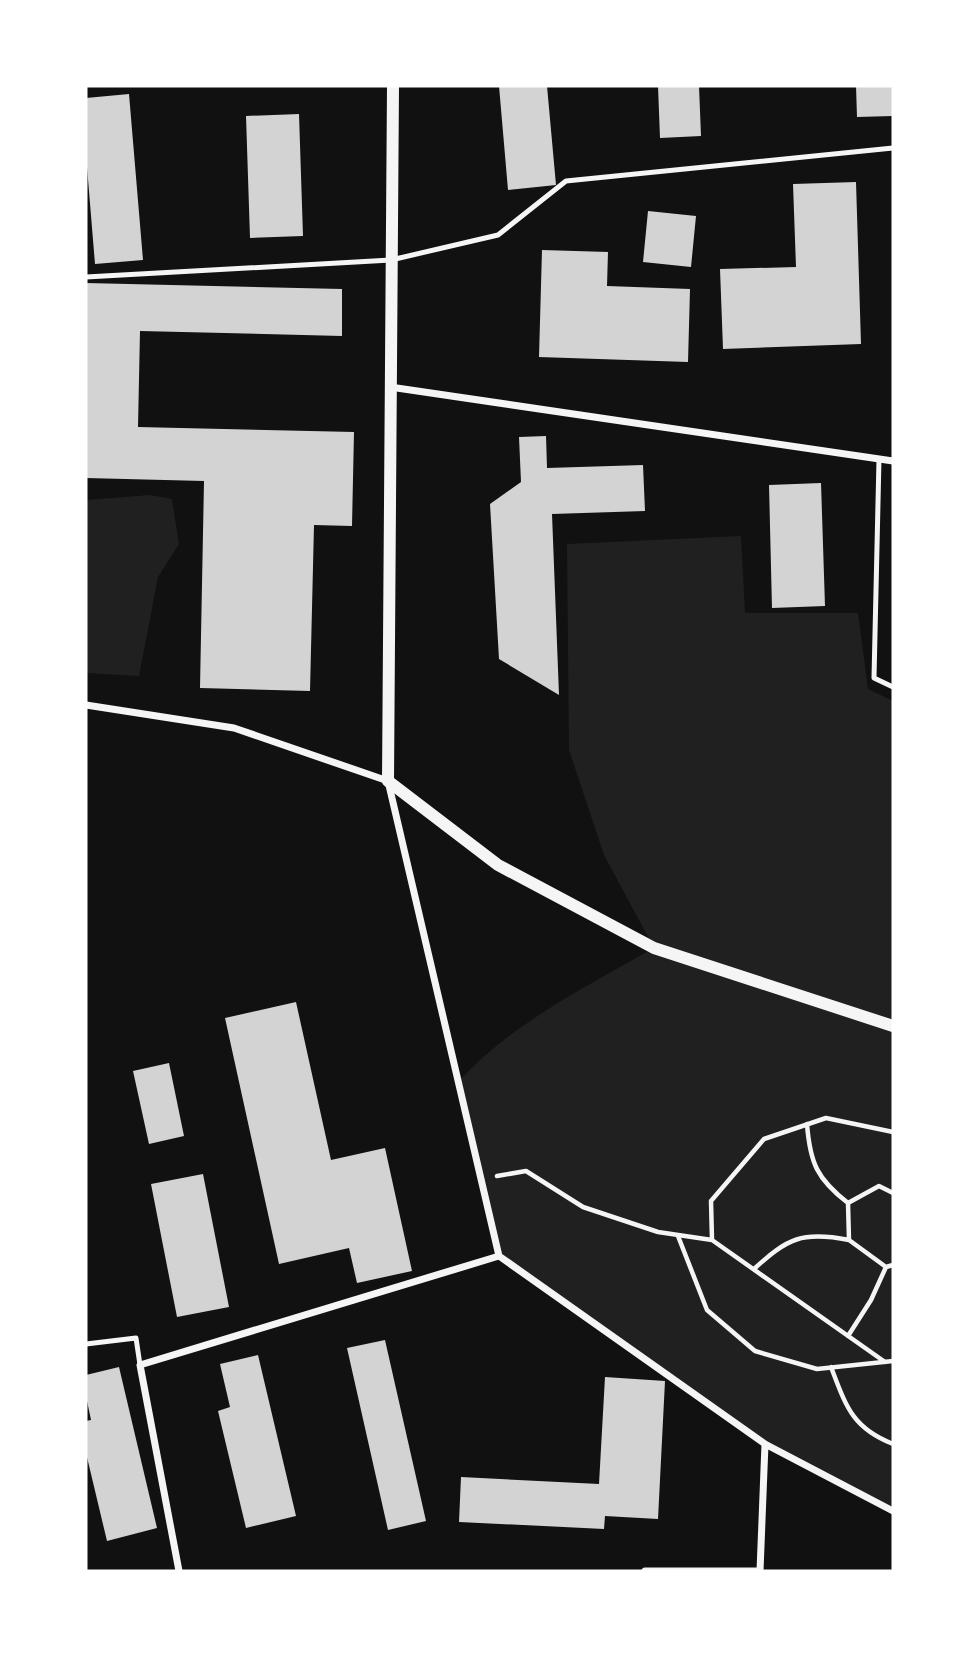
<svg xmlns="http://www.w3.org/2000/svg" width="979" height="1657" viewBox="0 0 979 1657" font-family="Barlow,sans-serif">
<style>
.green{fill:#202020}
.building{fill:#d3d3d3}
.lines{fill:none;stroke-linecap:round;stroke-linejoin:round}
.path{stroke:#f5f5f5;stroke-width:4.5}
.service{stroke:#f5f5f5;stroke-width:5}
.minor{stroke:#f5f5f5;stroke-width:7}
.tertiary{stroke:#f5f5f5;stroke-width:12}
</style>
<rect width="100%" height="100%" fill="#111"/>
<path class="green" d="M150 495 172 499 179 544 158 577 139 676 86 673V500Z
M741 536 745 613H858L868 689 893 701V1511L765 1444 499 1256 458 1082C512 1023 584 988 654 948L604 855 569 750 567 544Z"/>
<path class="building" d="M499 86H547L556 185 508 190Z
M658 86H699L701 136 660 138Z
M856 86H893V116L857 117Z
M129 94 143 260 95 264 86 155V98Z
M299 114 303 236 250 238 246 116Z
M856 182 861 344 723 349 720 269 796 267 793 184Z
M648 211 696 216 691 267 643 262Z
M542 250 608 252 607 286 690 289 688 362 539 357Z
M86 283 342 289V336L140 331 138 427 354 432 352 526 314 525 310 691 200 688 204 481 86 478Z
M546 436 547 468 643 465 645 511 552 514 559 695 499 659 490 504 521 482 519 437Z
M821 483 825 606 772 608 769 485Z
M296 1002 331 1160 385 1148 412 1271 357 1283 349 1248 279 1264 225 1018Z
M169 1063 184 1136 149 1144 133 1071Z
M203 1174 229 1307 177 1317 151 1184Z
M385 1340 426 1521 388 1530 347 1348Z
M258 1355 296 1516 246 1528 218 1411 230 1407 220 1364Z
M119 1367 157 1528 107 1541 86 1453V1421L91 1420 86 1396V1375Z
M605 1377 665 1381 658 1519 605 1516 604 1529 459 1522 461 1477 599 1484Z"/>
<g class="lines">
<path class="path" d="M807 1124C810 1163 817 1179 848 1203
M497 1176 526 1171 583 1207 658 1232 712 1240 711 1201 764 1139 826 1118 893 1132
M893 1193 879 1186 848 1203 849 1240 886 1267 893 1265
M678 1236 707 1310 755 1351 817 1369 893 1361
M712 1240 885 1362
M754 1269C788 1238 802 1231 849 1240
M848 1336 871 1300 886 1267
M831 1367C846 1406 852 1428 893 1444"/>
<path class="service" d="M86 277 391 260 498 235 566 181 893 148
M879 459 874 678 893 687
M86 1344 136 1338 140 1365"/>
<path class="minor" d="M390 387 893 461
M86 705 234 728 388 781 499 1256 765 1444 893 1511
M179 1571 140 1365 499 1256
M645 1571H760
M760 1571 765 1444"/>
<path class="tertiary" d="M393 86 388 781 498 865 654 948 893 1026"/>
</g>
<rect width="979" height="1657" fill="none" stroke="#ffffff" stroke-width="175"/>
</svg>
